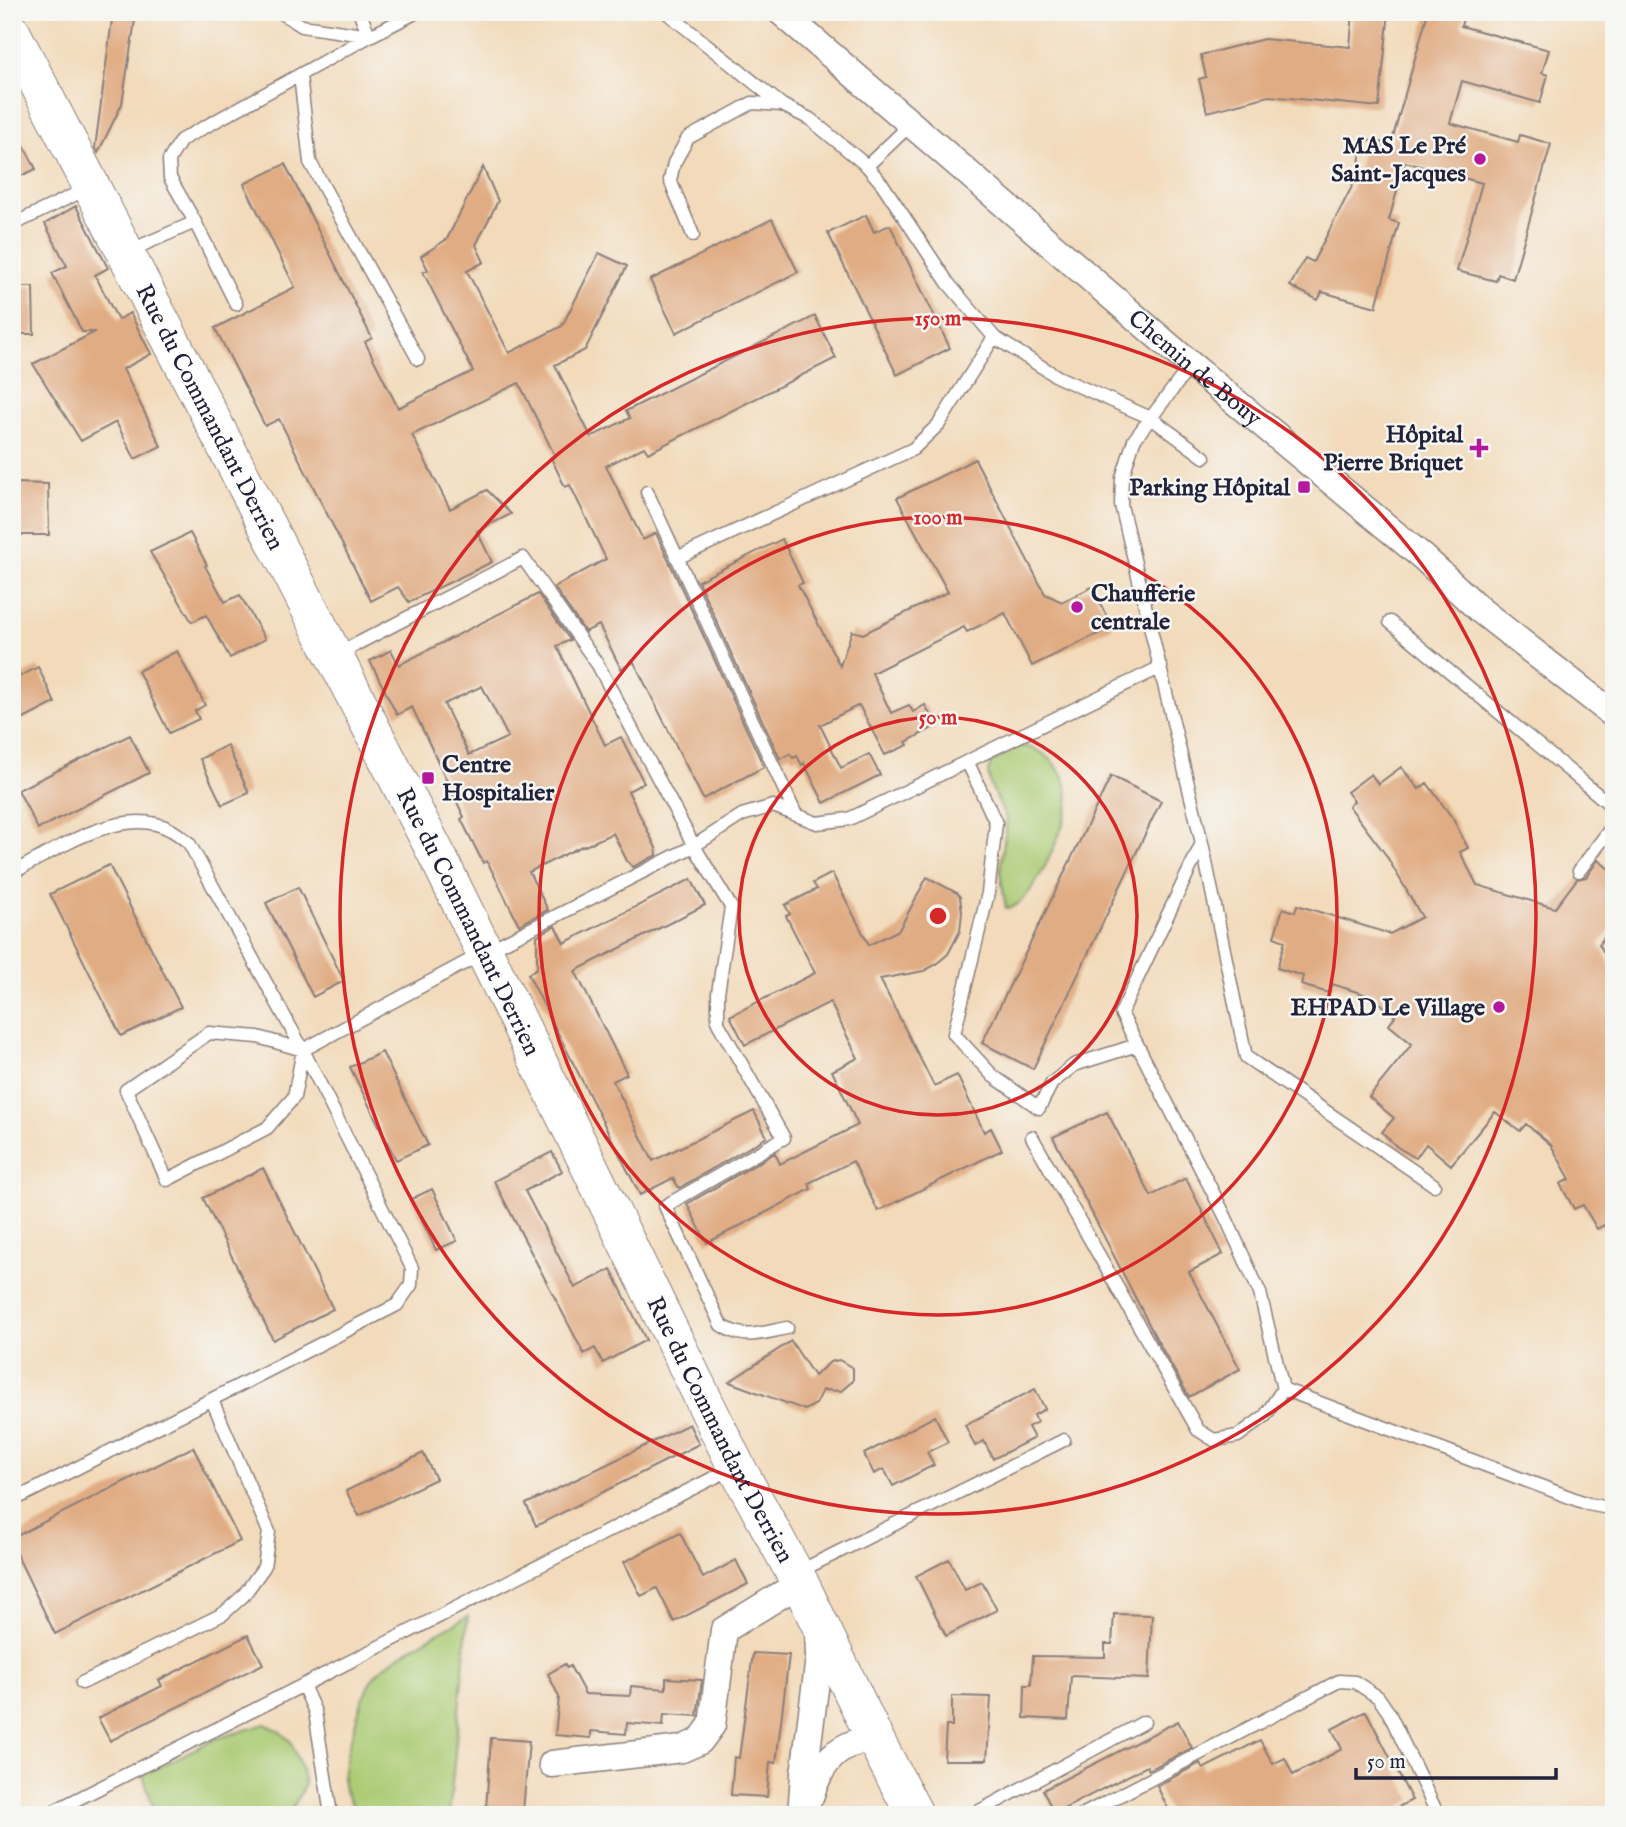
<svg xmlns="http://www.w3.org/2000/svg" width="1626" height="1827" viewBox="0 0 1626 1827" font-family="'IM FELL English',serif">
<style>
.green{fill:#aacb73;stroke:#667657;stroke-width:2}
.building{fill:#e0ac83;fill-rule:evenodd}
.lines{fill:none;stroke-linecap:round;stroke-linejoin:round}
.service-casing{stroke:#8a7e7a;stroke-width:15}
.minor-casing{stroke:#8a7e7a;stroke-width:29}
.secondary-casing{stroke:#8a7e7a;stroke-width:39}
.service{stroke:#fff;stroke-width:12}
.minor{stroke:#fff;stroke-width:26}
.secondary{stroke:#fff;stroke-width:37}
.ring{fill:none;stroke:#d62828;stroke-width:3.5}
.poi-dot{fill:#b5179e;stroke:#f6f6f2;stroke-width:2.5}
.labels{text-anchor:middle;stroke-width:5;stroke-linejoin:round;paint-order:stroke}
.poi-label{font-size:24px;font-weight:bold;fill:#22223b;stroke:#f6f6f2;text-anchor:end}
.street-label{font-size:24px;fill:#22223b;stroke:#f6f6f2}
.centre{fill:#d62828;stroke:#f6f6f2;stroke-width:3.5}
.ring-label{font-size:21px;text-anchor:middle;font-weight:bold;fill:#d62828;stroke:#f6f6f2;stroke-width:5;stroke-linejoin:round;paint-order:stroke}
</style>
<rect width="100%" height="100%" fill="#f6f6f2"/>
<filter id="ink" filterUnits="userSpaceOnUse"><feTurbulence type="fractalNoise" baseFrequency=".0143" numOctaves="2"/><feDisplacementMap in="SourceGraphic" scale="14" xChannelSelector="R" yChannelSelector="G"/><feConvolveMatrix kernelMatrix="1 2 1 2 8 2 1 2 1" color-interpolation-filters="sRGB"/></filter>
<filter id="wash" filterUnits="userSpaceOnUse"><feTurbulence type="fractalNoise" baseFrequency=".00686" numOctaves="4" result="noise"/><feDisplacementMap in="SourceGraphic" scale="28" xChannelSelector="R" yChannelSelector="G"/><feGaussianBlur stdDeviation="1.57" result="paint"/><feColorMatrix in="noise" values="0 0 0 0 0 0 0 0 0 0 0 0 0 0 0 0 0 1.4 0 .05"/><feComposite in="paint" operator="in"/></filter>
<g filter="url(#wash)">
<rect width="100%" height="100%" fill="#f2daba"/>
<path class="green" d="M1019 746C1048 747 1071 776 1068 806 1065 827 1031 910 1006 908L1000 871 1007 820 990 784 988 772 991 763Z
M468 1616 449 1815H358C354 1807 345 1795 343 1786 341 1767 362 1693 373 1678 390 1656 443 1631 468 1616Z
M265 1724 278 1730 291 1742 301 1768 305 1784 289 1815H164L153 1807 143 1775 213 1740Z"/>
<g id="blocks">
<path class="building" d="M113 12 136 14 122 104 98 153 95 148Z
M1353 12H1389L1379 107 1269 96 1207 112 1199 79 1206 77 1201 55 1264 39 1350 47Z
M1428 12H1465L1461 26 1549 50 1542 73 1548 75 1540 103 1462 81 1450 123 1518 142 1520 135 1551 144 1513 279 1498 274 1496 281 1457 271 1482 183 1405 162 1389 220 1399 223 1376 307 1322 292 1318 300 1290 286 1305 258 1313 262 1358 175 1362 139 1391 144Z
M12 122 36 169 12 180Z
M285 164 372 338 365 342 398 408 473 371 423 272 428 270 421 256 447 239 483 167 498 201 476 245 484 262 467 271 509 353 562 326 599 253 627 266 585 350 555 365 591 437 630 418 626 411 815 316 836 358 648 453 644 447 606 466 643 540 656 533 764 767 703 799 634 662 621 669 599 625 585 632 554 587 606 559 570 485 565 487 551 458 555 456 519 383 412 435 450 509 487 490 511 514 477 531 492 562 409 602 398 587 371 601 279 419 265 426 215 328 295 287 244 184Z
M76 206 108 268 95 275 118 320 130 313 151 354 123 369 161 446 135 459 116 422 81 441 33 364 95 332H82L52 273 67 266 45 224Z
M866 215 874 232 890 225 950 348 897 375 828 233Z
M772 219 798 272 676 333 650 280Z
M12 287H33L34 334H12Z
M975 459 1045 594 1062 602 1092 587 1112 627 1032 666 1005 613 967 632 964 627 872 673 891 713 909 705 913 712 925 705 936 726 906 742 908 745 885 755 859 705 820 725 841 768 869 754 880 775 824 803 804 763 802 765 797 756 793 758 790 754 780 759 698 581 782 539 803 583 798 585 840 666 852 631 863 634 948 592 897 498Z
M16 483 48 484 49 535H12V511H16Z
M190 533 207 565 205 566 225 602 240 595 265 639 230 658 206 615 192 622 150 552Z
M538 594 570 640 557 646 605 745 621 737 644 783 628 791 656 848 657 855 633 867 627 861 613 833 585 846 584 845 529 872 548 910 519 925 487 861 483 863 461 819 464 817 412 707 397 715 370 661 391 650 399 665ZM482 686 508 737 469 755 444 704Z
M177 651 205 705 195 711 199 719 169 733 138 671Z
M38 667 55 703 12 725V680Z
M130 735 149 773 38 829 18 790Z
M227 745 249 793 222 805 200 759Z
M1401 767 1419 789 1427 783 1453 819 1468 848 1460 852 1477 885 1555 908 1577 879 1586 877 1598 860 1614 873V926L1599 944 1614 971V1092L1608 1112 1614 1123V1220L1597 1229 1583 1205 1574 1209 1560 1184 1570 1179 1551 1145 1526 1124 1520 1131 1495 1112 1451 1165 1426 1144 1416 1158 1397 1147 1382 1132 1394 1118 1369 1097 1412 1044 1389 1025 1395 1016 1373 997 1332 984 1329 993 1301 985 1303 976 1277 968 1285 941 1274 937 1283 908 1295 912 1297 905 1390 934 1422 917 1386 855 1349 806 1354 801 1347 792 1371 774 1378 784Z
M1111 776 1161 801 1033 1069 982 1043Z
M109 865 181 1007 121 1036 50 894Z
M832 873 869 945 899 930 927 877 957 893 960 897 962 912 960 931 948 954 935 965 924 971 880 979 934 1086 957 1075 984 1132 991 1128 1002 1150 878 1211 853 1161 809 1183 811 1189 707 1243 687 1204 775 1153 780 1164 858 1125 832 1071 858 1058 830 1002 745 1045 730 1016 815 973 786 916 790 914 785 905 817 889 813 883Z
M691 879 705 905 575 971 627 1074 613 1081 653 1161 754 1111 767 1137 679 1188 673 1178 640 1195 528 974 537 968V936L555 926 564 943Z
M298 887 344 981 313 997 266 903Z
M382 1052 428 1145 396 1160 350 1067Z
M1107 1112 1151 1196 1186 1178 1223 1254 1189 1272 1240 1369 1189 1397 1156 1338 1053 1137Z
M552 1152 562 1171 525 1191 575 1288 611 1269 646 1340 603 1363 595 1348 584 1354 494 1181Z
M263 1168 333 1309 273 1340 203 1198Z
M432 1189 457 1241 436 1250 411 1199Z
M791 1341 814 1376 830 1362 839 1360 853 1368V1381L841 1391 823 1390 816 1404 805 1410 729 1382Z
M1035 1389 1045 1409 1034 1415 1037 1422 1028 1427 1034 1438 993 1459 984 1441 975 1446 965 1425Z
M935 1416 948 1442 927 1452 934 1465 893 1486 884 1469 874 1474 864 1454Z
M689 1424 699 1444 536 1526 526 1504Z
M193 1447 240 1541 55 1634 12 1545V1538Z
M423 1453 436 1479 359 1516 346 1491Z
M680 1533 703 1578 736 1560 748 1584 674 1622 657 1588 641 1596 624 1562Z
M949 1559 965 1590 982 1582 997 1610 946 1636 916 1576Z
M1114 1614 1152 1615 1149 1679 1071 1676 1068 1720 1024 1718 1025 1685H1031L1033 1656 1105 1657V1644H1112Z
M248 1635 263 1664 110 1741 98 1718 162 1686 159 1680Z
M753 1653 789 1655 776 1763 770 1762 767 1797 731 1795 734 1757 739 1758Z
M565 1664 567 1668 570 1666 585 1694 630 1696 631 1686 666 1689V1678L702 1680 697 1716 664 1714 663 1726 627 1723 626 1734 591 1731V1738L555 1735 559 1697 548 1674Z
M952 1696 991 1697 987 1760H944L946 1726H952Z
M1366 1711 1412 1800 1383 1815H1171L1157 1786 1200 1763 1203 1769 1260 1740 1273 1764 1285 1758 1293 1775 1342 1749 1332 1729Z
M1178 1721 1192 1748 1149 1770 1147 1766 1054 1814 1043 1790Z
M491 1738 529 1741 523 1812 486 1809Z"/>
</g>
</g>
<g filter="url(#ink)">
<use href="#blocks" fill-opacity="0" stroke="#8a7e7a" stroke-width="2"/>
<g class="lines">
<defs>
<path id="service" d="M359 12 370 36 417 12
M666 12 782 105
M300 75 310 162 418 359
M911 124 867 166 883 185 948 283 994 337 1058 377 1151 418 1204 457
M195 222 236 304
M12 225 78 193 87 186
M693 235 670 180 674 163 688 138 752 103 782 105 810 119 867 166
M129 251 195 222 170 178 169 160 181 140 370 36 302 26 280 12
M1191 365 1134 440 1122 478 1121 505 1202 843 1246 1057 1434 1185
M647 492 796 815
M677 558 913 449 939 424 994 337
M1390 622 1614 808
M349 648 523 558 598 665 694 846 731 907 718 993V1023L784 1138 665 1206 721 1325C745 1341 761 1333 787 1328
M968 763 996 823 988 893 954 1034 993 1076 1039 1108 1052 1083 1074 1065 1137 1045
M1202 843 1121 1013 1225 1216 1260 1293 1283 1389 1588 1504 1614 1509
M1579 871 1614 824
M12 873C54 851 124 803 171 830 177 833 183 838 189 843L303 1050 412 1268 411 1285 397 1305 12 1501
M303 1050 258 1037 209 1033 126 1090 167 1180 267 1128 294 1097 303 1050 485 952 694 846 742 815 773 806 817 823 849 819 1161 667
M1032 1137 1198 1430 1214 1440 1238 1436 1265 1416 1283 1389
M798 1572 1064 1440
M82 1683 223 1614 243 1596 264 1567 269 1532 212 1400
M303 1685 315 1712 331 1815
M46 1815 733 1468
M972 1815 1144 1722
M1082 1815 1339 1681 1355 1682 1378 1697 1389 1713 1438 1815"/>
<g id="minor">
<path id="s1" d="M781 12 1191 365 1424 558 1480 610 1614 715"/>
<path d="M552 1764 682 1749 700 1741 712 1725 724 1630 800 1583"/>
<path d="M810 1797C822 1760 836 1746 874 1737"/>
<path d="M801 1815 804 1774 819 1658 818 1627"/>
</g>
<g id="secondary">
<path id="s2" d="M12 33 439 859 736 1466 800 1583 874 1737 915 1815"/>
</g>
</defs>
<use href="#service" class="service-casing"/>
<use href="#minor" class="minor-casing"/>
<use href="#secondary" class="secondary-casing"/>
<use href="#service" class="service"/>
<use href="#minor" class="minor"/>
<use href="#secondary" class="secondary"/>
</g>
</g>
<g class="ring">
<circle cx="938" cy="916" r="199"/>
<circle cx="938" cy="916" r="399"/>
<circle cx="938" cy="916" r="598"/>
</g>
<g class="poi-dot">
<circle cx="1480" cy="159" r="7"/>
<path d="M1475.5 437.5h7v7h7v7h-7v7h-7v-7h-7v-7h7z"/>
<rect x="1297" y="480" width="14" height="14" rx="3.5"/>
<circle cx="1077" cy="607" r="7"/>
<rect x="421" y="771" width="14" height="14" rx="3.5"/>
<circle cx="1499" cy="1007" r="7"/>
</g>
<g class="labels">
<g class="poi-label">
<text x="1466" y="153">MAS Le Pré<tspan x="1466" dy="28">Saint-Jacques</tspan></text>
<text x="1463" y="442">Hôpital<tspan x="1463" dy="28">Pierre Briquet</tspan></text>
<text x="1290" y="495">Parking Hôpital</text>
<text x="1091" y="601" text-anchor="start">Chaufferie<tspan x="1091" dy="28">centrale</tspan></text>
<text x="442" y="772" text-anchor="start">Centre<tspan x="442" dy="28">Hospitalier</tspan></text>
<text x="1485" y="1015">EHPAD Le Village</text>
</g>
<g class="street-label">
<text dy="8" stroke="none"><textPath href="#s1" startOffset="546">Chemin de Bouy</textPath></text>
<text dy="8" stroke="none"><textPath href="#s2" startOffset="432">Rue du Commandant Derrien</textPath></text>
<text dy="8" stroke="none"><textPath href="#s2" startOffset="999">Rue du Commandant Derrien</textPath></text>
<text dy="8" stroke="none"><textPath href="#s2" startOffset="1566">Rue du Commandant Derrien</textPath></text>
</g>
</g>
<circle cx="938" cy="916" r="10" class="centre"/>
<g class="ring-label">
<text x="938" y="325">150 m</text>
<text x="938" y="524">100 m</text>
<text x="938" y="724">50 m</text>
</g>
<rect width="1626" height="1827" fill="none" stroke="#f6f6f2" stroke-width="42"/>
<path d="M1356 1768v10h200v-10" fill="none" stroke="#22223b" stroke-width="3.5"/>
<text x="1367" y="1768" font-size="21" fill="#22223b" stroke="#f6f6f2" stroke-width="5" paint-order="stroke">50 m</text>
</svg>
